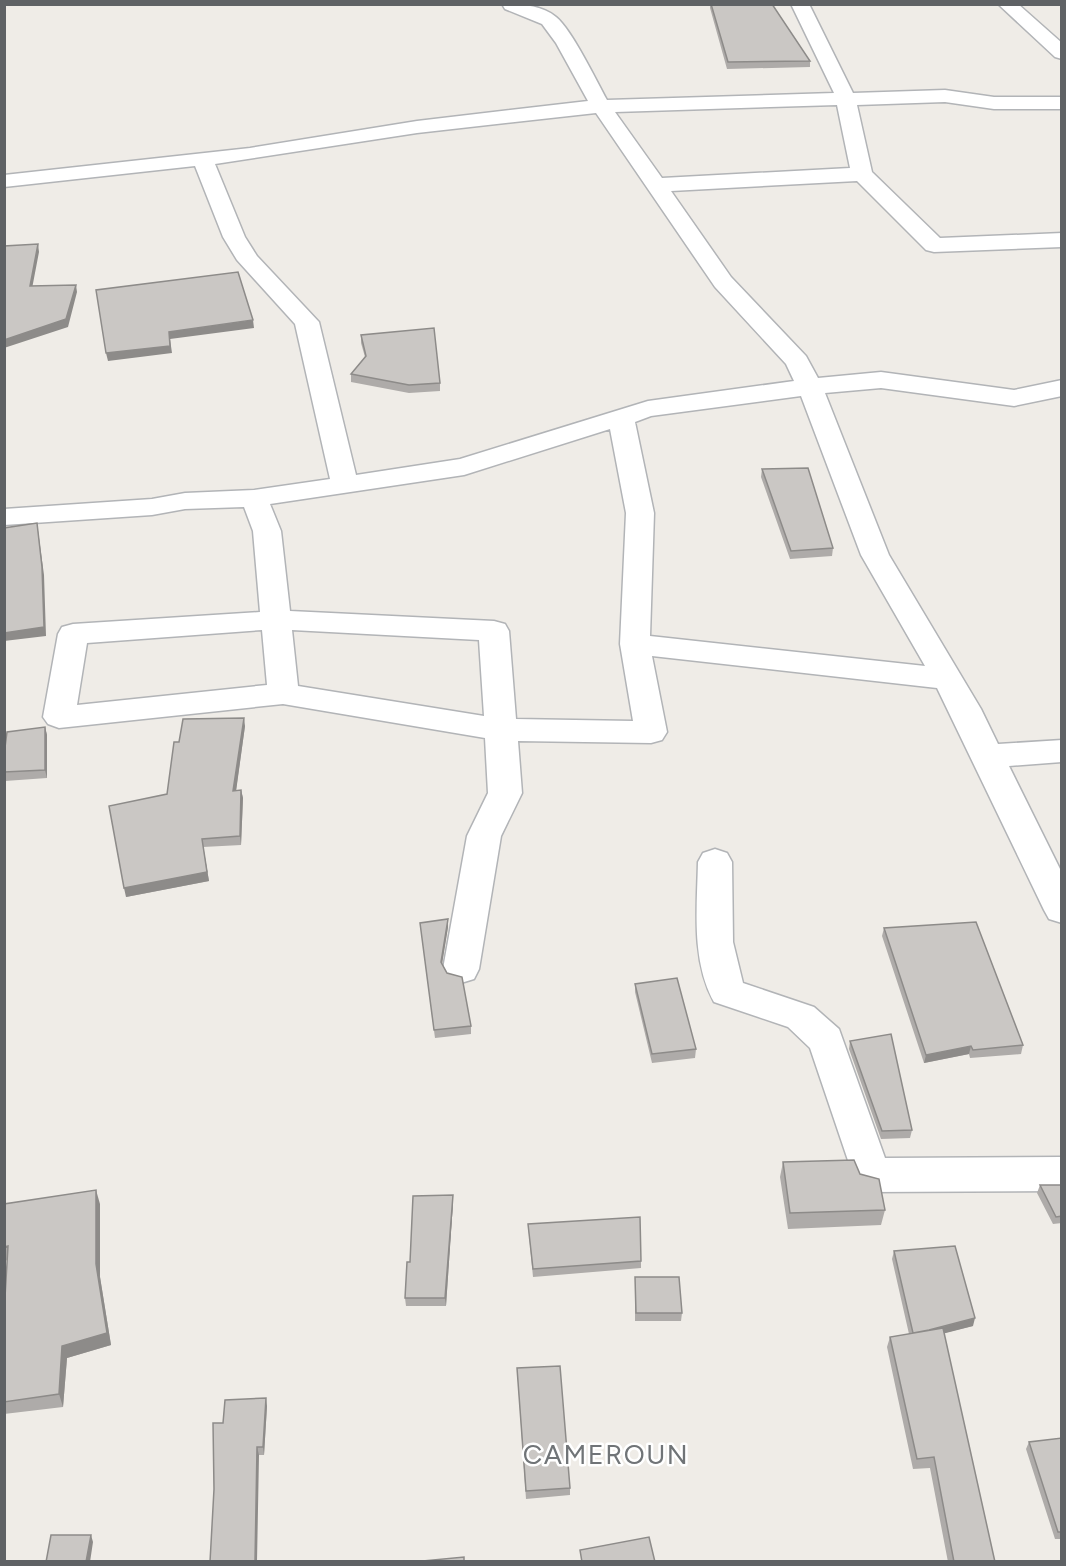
<svg xmlns="http://www.w3.org/2000/svg" width="1066" height="1566" viewBox="0 0 1066 1566" font-family="Figtree,sans-serif">
<style>
.lines{fill:none;stroke-linecap:round;stroke-linejoin:round}
.minor-casing{stroke:#b2b4b7;stroke-width:3}
.minor{fill:#fff;fill-rule:evenodd}
.wall{fill:#aeaba9}
.shaded-wall{fill:#8d8b89}
.building{fill:#cac7c4;stroke:#8d8b89;stroke-width:1.5}
.labels{text-anchor:middle;stroke-width:5;stroke-linejoin:round;paint-order:stroke}
.near-neighbourhood-label{font-size:27px;letter-spacing:1.5px;fill:#707477;stroke:#fff}
</style>
<rect width="100%" height="100%" fill="#efece7"/>
<g class="lines">
<defs>
<path id="minor" d="M502 4C519 4 542 5 556 17 572 30 596 80 607 100L834 93 791 4H809L853 93 945 90 994 97H1062V109H994L945 102 857 105 872 172 940 238 1062 233V247L934 252 926 250 857 181 671 191 731 277 806 356 818 378 881 372 1014 390 1062 380V396L1014 406 881 388 825 393 889 555 981 709 998 744 1062 740V762L1009 766 1062 873V923L1049 919 1044 910 937 688 652 656 667 732 662 740 651 743 518 741 522 793 501 836 479 969 474 979 461 983 448 979 443 969 467 836 488 793 485 738 283 704 59 728 48 724 43 717 58 634 62 627 73 624 260 612 253 531 244 507 185 509 152 515 4 525V509L152 499 185 493 254 490 330 479 295 324 237 260 223 237 195 166 4 187V175L250 148 417 121 588 101 556 43 542 24 505 9ZM837 105 850 168 662 178 615 112ZM596 113 715 287 786 364 794 381 648 401 460 459 356 475 319 322 257 256 245 237 215 164 417 133ZM801 396 861 555 925 666 650 636 654 513 635 422 651 416ZM610 429 626 513 620 644 633 721 516 719 509 631 505 624 494 621 290 611 281 531 270 504 464 475ZM262 630 267 685 77 705 87 643ZM292 630 479 640 484 716 298 686Z
M998 4H1018L1062 43V59L1055 57Z
M715 849 727 853 732 862 733 942 743 983 814 1007 839 1029 885 1158 1062 1157V1191L871 1192 857 1187 810 1048 788 1027 714 1002C691 960 697 908 698 862L703 853Z"/>
</defs>
<use href="#minor" class="minor-casing"/>
<use href="#minor" class="minor"/>
</g>
<path class="wall" d="M710 4H772L810 61V67L727 69 710 8Z
M361 335 440 383V391L409 393 351 382V374L365 357 361 343Z
M762 469 833 548 832 556 790 559 761 477Z
M245 726 236 790H241L243 798 241 845 203 847 209 881 126 897 167 794 179 742Z
M45 727 47 735V778L5 781 4 755Z
M420 923 448 927 442 964 471 1026V1034L435 1038Z
M884 928 1023 1045 1021 1054 970 1058 969 1054 924 1063 882 936Z
M635 984 696 1049 695 1058 652 1063 635 992Z
M850 1041 912 1130 910 1138 881 1139 849 1049Z
M783 1162 860 1174 885 1210 881 1225 788 1229 780 1177Z
M1040 1185H1062V1223L1053 1224 1037 1193Z
M453 1203 446 1306H406L405 1298 410 1262Z
M4 1204H100V1277L111 1345 67 1358 63 1407 4 1414 8 1260 4 1261Z
M528 1224 641 1261V1268L533 1277Z
M894 1251 973 1326 944 1333 995 1562H948L930 1468 913 1469 887 1347 890 1337 909 1334 892 1259Z
M635 1277 682 1313 681 1321H635Z
M517 1368 570 1488V1495L526 1499Z
M267 1406 264 1455H259L214 1489 223 1423Z
M1062 1438V1539H1055L1026 1449 1029 1442Z"/>
<path class="shaded-wall" d="M38 244 39 252 31 294 30 286Z
M76 285 77 292 68 327 4 348V340Z
M253 320 254 328 170 339 172 353 108 361 106 353 169 332Z
M37 523 44 575 46 636 4 641V633Z
M244 718 245 726 235 799 233 791Z
M45 727 47 735V778L45 770Z
M241 790 243 798 241 845 240 836Z
M202 839 209 881 126 897 124 888Z
M448 919V927L441 970V962Z
M971 1046 969 1054 924 1063 926 1055Z
M96 1190 100 1204V1277L111 1345 67 1358 63 1407 59 1394 62 1346 96 1264Z
M453 1195V1203L446 1306 445 1298Z
M975 1318 973 1326 911 1342 913 1335Z
M266 1398 267 1406 264 1455 263 1447Z
M257 1447 259 1455 257 1562H255Z
M91 1535 93 1542 90 1562H86Z"/>
<path class="building" d="M711 4H772L810 61 728 62Z
M38 244 30 286 76 285 66 319 4 340V246Z
M238 272 253 320 169 332 170 346 106 353 96 290Z
M434 328 440 383 409 385 351 374 366 356 361 335Z
M808 468 833 548 791 551 762 469Z
M37 523 42 567 44 627 4 633V528Z
M244 718 233 791 241 790 240 836 202 839 207 872 124 888 109 806 167 794 174 742H179L183 719Z
M45 727V770L4 772V755L7 732Z
M448 919 441 962 447 973 462 977 471 1026 434 1030 420 923Z
M976 922 1023 1045 973 1050 971 1046 926 1055 884 928Z
M677 978 696 1049 652 1054 635 984Z
M891 1034 912 1130 882 1131 850 1041Z
M854 1160 860 1174 879 1179 885 1210 790 1213 783 1162Z
M1040 1185H1062V1216L1056 1217Z
M96 1190V1264L107 1333 62 1346 59 1394 4 1402V1314L8 1246 4 1247V1204Z
M453 1195 445 1298H405L407 1262H410L413 1196Z
M640 1217 641 1261 533 1269 528 1224Z
M955 1246 975 1318 929 1330 913 1333 894 1251Z
M635 1277H679L682 1313H636Z
M943 1328 995 1562H954L934 1457 917 1459 890 1337Z
M560 1366 570 1488 526 1491 517 1368Z
M266 1398 263 1447H257L255 1562H210L214 1489 213 1423H223L225 1400Z
M1062 1438V1532H1058L1029 1442Z
M51 1535H91L86 1562H46Z
M649 1537 655 1562H582L580 1550Z
M464 1557V1562H412Z"/>
<g class="labels">
<g class="near-neighbourhood-label">
<text x="606" y="1464">CAMEROUN</text>
</g>
</g>
<rect width="1066" height="1566" fill="none" stroke="#5f6265" stroke-width="12"/>
</svg>
